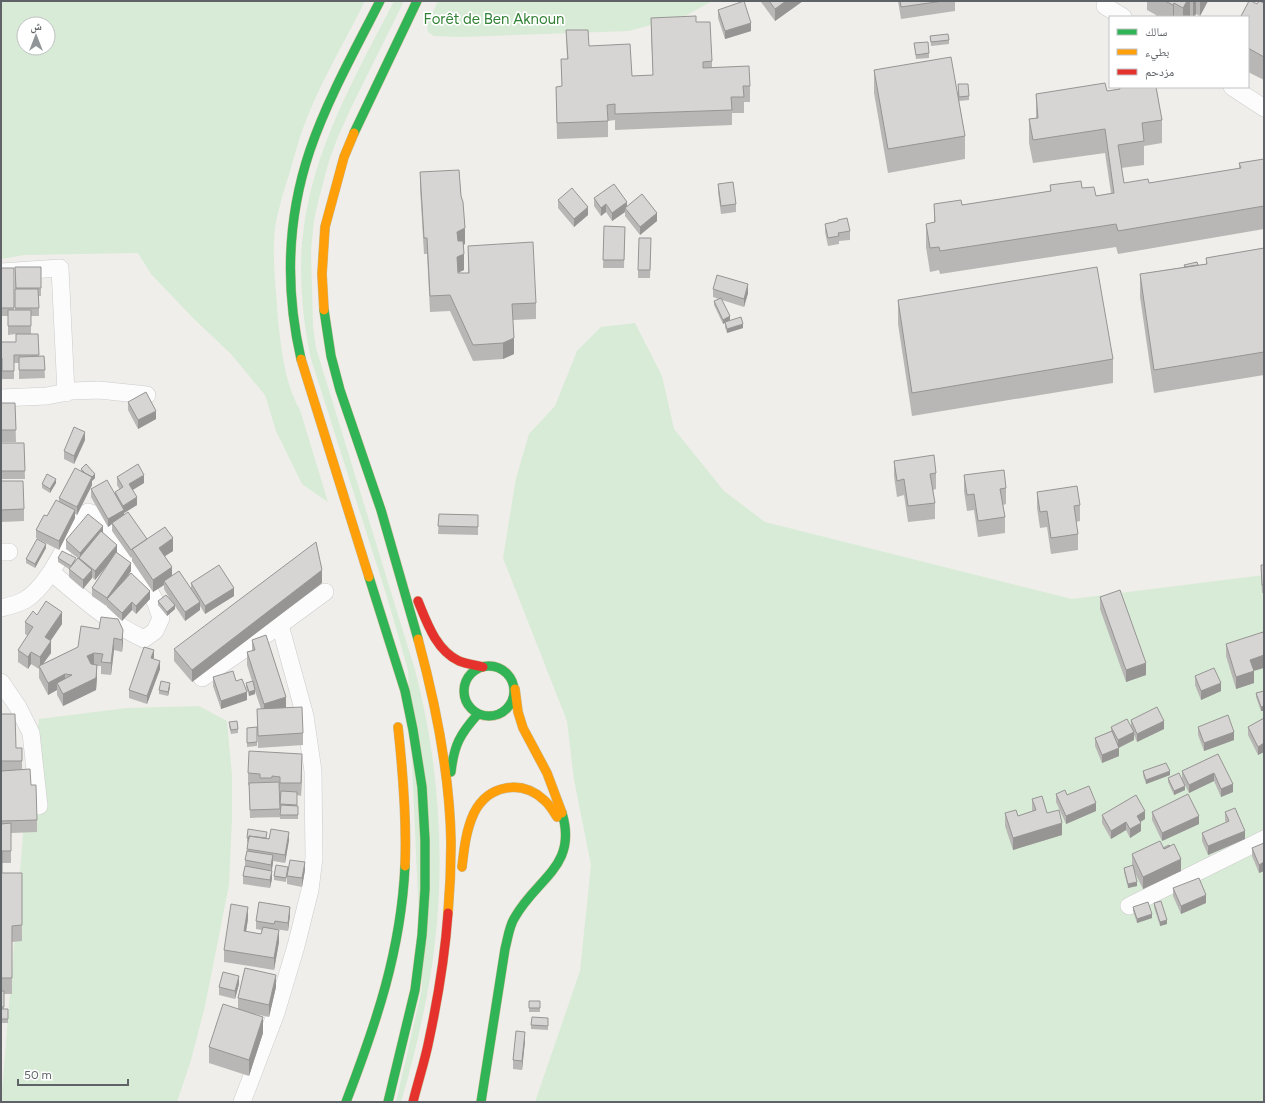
<svg xmlns="http://www.w3.org/2000/svg" width="1265" height="1103" viewBox="0 0 1265 1103" font-family="Figtree,'Noto Naskh Arabic',sans-serif">
<style>
.green{fill:#d8ebd6;fill-rule:evenodd}
.lines{fill:none;stroke-linecap:round;stroke-linejoin:round}
.street-casing{stroke:#cbcccc;stroke-width:18}
.fast-casing{stroke:#c8b996;stroke-width:10}
.slow-casing{stroke:#c8b996;stroke-width:10}
.jam-casing{stroke:#c8b996;stroke-width:10}
.street{stroke:#fdfcfc;stroke-width:17}
.fast{stroke:#30b455;stroke-width:9}
.slow{stroke:#ff9f0a;stroke-width:9}
.jam{stroke:#e5322d;stroke-width:9}
.wall{fill:#b8b7b5}
.shaded-wall{fill:#969594}
.building{fill:#d6d5d3;stroke:#969594}
.labels{text-anchor:middle;stroke-width:3.5;stroke-linejoin:round;paint-order:stroke}
.park-label{font-size:15px;fill:#348238;stroke:#fff}
</style>
<rect width="100%" height="100%" fill="#efeeea"/>
<path class="green" d="M1 1H365C346 40 323 77 307 118 299 137 294 158 288 178 283 193 279 207 276 222 271 254 276 287 278 319 281 348 285 384 300 410L328 502 302 484 276 431 265 395 231 354 194 319 151 274 138 253 24 255 1 259ZM24 24H48V48H24Z
M394 1H404L350 110 337 139 329 161 319 198 314 220 311 251 313 326 316 348 415 670C441 769 447 877 430 978 423 1020 413 1061 401 1102H396L422 989 408 670 387 597 311 359C303 323 298 271 303 235 312 150 356 75 394 1Z
M438 1H712L687 15 629 31 461 37 434 36 428 32 427 25Z
M635 323 662 376 674 429 724 491 765 522 1072 599 1264 575V1102H535L580 971 591 865 574 780 567 721 503 558 516 478 529 434 555 406 577 351 601 327Z
M199 706 227 721 232 775V819L229 885 205 1006 191 1060 177 1102H1L24 823 39 719 127 708Z"/>
<g class="lines">
<defs>
<path id="street" d="M1107 1 1105 6 1123 17
M1232 87 1264 108
M1 272 60 268 66 393
M1 398 47 396 72 391 99 390 147 395
M1 552H9
M1 608C9 606 18 604 25 600 49 586 68 540 83 515L88 512 94 514 111 533 143 579 156 603 161 618 155 631 144 639C109 623 80 596 51 572
M202 678 280 625 325 592
M1 682 18 707 31 733 39 806
M1129 906 1264 839
M242 1102 276 1013 296 946 310 890 314 858 313 771 305 716 280 625"/>
<path id="fast" d="M354 133 417 1
M324 310 331 356 340 390 381 510 418 639
M301 359C285 289 287 218 310 150 328 98 355 50 380 1
M369 577 405 691 413 730 422 787 425 840V889L422 935 415 990 388 1102
M464 691a25 25 0 1 1 50 0a25 25 0 1 1-50 0Z
M451 772C454 745 460 734 478 714
M346 1102C376 1024 401 951 405 866
M481 1102 505 949C508 938 509 926 515 917 537 878 578 866 562 813"/>
<path id="slow" d="M324 310 322 274 325 227 344 157 354 133
M301 359 369 577
M418 639C436 705 450 775 451 843 451 866 450 890 448 913
M515 689 518 712 523 728 547 773 562 813
M398 727C403 773 407 819 405 866
M462 867C464 849 466 830 474 813 488 785 521 779 544 800 550 805 553 811 557 817"/>
<path id="jam" d="M418 601C427 623 436 650 459 661 467 664 475 665 483 667
M413 1102C418 1081 425 1061 429 1040 438 998 445 956 448 913"/>
</defs>
<use href="#street" class="street-casing"/>
<use href="#fast" class="fast-casing"/>
<use href="#slow" class="slow-casing"/>
<use href="#jam" class="jam-casing"/>
<use href="#street" class="street"/>
<use href="#fast" class="fast"/>
<use href="#slow" class="slow"/>
<use href="#jam" class="jam"/>
</g>
<path class="wall" d="M761 1H803L775 21 761 2Z
M898 1H955V11L901 19Z
M1147 1H1208L1200 16 1196 14 1194 17H1156V15L1147 10Z
M1264 3V80L1248 72V17H1241V16L1257 4Z
M718 10 751 31 725 39 718 18Z
M651 18 696 22 712 61V68L750 86V102H744V113H732V125L615 130V120L608 121V137L557 139 556 87 562 86 561 59H567L566 30 632 76 653 75 651 34Z
M930 36 949 40V44L931 46Z
M914 43 929 53V58L916 59Z
M874 70 958 99V84L969 96V100L959 101 965 136V159L888 173 874 93Z
M1119 87H1156L1162 120V143L1144 146V165L1121 168 1124 183H1149L1239 169V163L1264 159V229L1118 254 1116 247 940 274 939 270 930 272 926 247V224L934 222V204L962 205 1050 191V185L1082 188 1096 196 1111 193 1105 153 1033 163 1029 143V119L1036 118V94L1107 91 1119 89Z
M420 172 461 196 465 244 463 245 464 270 458 273H468V246L536 303V319L513 320 514 354 503 359 473 361 450 311 430 312 427 254H424L420 188Z
M718 184 736 204V212L721 214 718 192Z
M594 198 627 206 657 221 640 235 625 216V212L612 221 606 212 601 216 594 206Z
M558 200 588 215 574 227 558 208Z
M838 221 850 231V240L839 241V244L828 246 825 232V224Z
M604 226 625 227 624 268H603Z
M651 246 650 278H638V270Z
M1264 248V375L1154 393 1140 297V274L1184 267V265H1198L1206 264V258Z
M15 267H41V296H39V316H31V334H38L39 357 44 356 45 378 19 379V363H14V379H2V366H1V342H16V334L8 335V316H1V268H14V310H15Z
M713 289 748 293 744 307 722 300 730 320 727 322 743 328 727 333 725 327V323L723 324 714 305V301L719 299 713 297Z
M898 300 1113 359V383L912 416 898 324Z
M128 402 156 419 138 429 128 410Z
M1 403H15L16 442H1Z
M85 440 74 464 64 459V451Z
M1 443H24L25 479H1Z
M894 461 936 473V489L933 490 935 503V519L908 522 904 495 897 497 894 476Z
M81 469 95 478 92 481V485L77 515 75 514V518L59 550 36 538V530L59 502V498L81 471Z
M964 475 1006 488V504L1003 505 1005 517V533L978 537 974 510 967 511 964 491Z
M117 477 144 483 133 490 137 505 124 513V515L147 539 173 551 165 556 172 576 191 588V583L234 596 205 614 200 606V610L185 621 175 606V609L167 616 158 605V601H171L164 589V585L153 592 132 561V557L131 558 112 531V524L108 527 91 497V489L115 495V492L120 490 117 485Z
M1 481 24 509V521L1 522Z
M56 483 50 493 42 488V484Z
M1037 492 1080 505V521L1076 522 1078 534V550L1051 554 1047 527 1040 528 1037 508Z
M439 514 478 515V535L438 534Z
M103 533 117 553 131 571 127 577 150 599 136 614 132 610 122 621 107 607V606L92 596V588L106 567 95 580 92 577V578L83 589 69 577V569L58 562V558L76 561 78 558 66 549V540Z
M46 548 35 568 26 563V559Z
M1261 565H1264V593H1262L1261 573Z
M322 583 192 682 174 661V649Z
M1100 597 1146 675 1126 682 1100 609Z
M37 615 62 624 51 640V653L43 664 78 647 99 629 118 619 123 642 122 652 114 650 111 675 101 674V666H97V678L96 690 63 706 57 695V690L48 695 39 678V669L31 664 28 669 18 662V650L28 636 25 634V622Z
M252 640 286 708 303 733V745L258 748 257 709H261L255 691V694L249 696 246 687V683L252 681 247 665V652L252 651Z
M1226 644 1254 671V683L1236 689 1226 656Z
M154 659 160 669 147 704 129 698V690Z
M1195 676 1221 691 1201 700 1195 685Z
M213 677 236 681 247 700 221 709 213 686Z
M170 687 168 696 159 694V690Z
M1264 691 1261 711 1256 697V693Z
M1 714 16 748H22V770L31 785 37 820V832L11 833V863H2V873H22V941L12 942V994H4V1009H8V1023H1Z
M1264 718V752L1258 755 1248 735V727Z
M1131 720 1164 729 1137 742 1134 735V740L1119 748V756L1102 763 1095 746V738L1111 731V727L1131 726Z
M229 722 238 729V733L231 734 229 726Z
M257 727V746L247 747V728Z
M1198 727 1234 740 1204 751 1198 735Z
M1218 754 1233 792 1221 797 1214 781 1189 793 1182 779V771Z
M302 766 301 796 297 795V806H298V819H280V789H279L280 817 250 818 249 785H248V773Z
M1143 771 1170 775 1146 784 1143 775Z
M1168 778 1185 790 1174 795 1168 782Z
M1056 794 1067 795 1096 811 1066 824 1056 802Z
M1032 799 1047 813 1062 835 1013 850 1005 826V813L1018 816 1032 811Z
M1152 812 1199 824 1162 841 1152 820Z
M1225 812 1245 839 1208 855 1202 841V833L1226 823 1225 820Z
M1102 815 1145 819 1140 822 1141 831 1130 838 1126 830 1111 839 1102 823Z
M247 838H267L289 840 285 863 273 861 272 871V879L270 888 243 884V876L245 866V860L248 843 247 842Z
M1264 843V871L1259 873 1252 856V848Z
M1163 848 1181 871 1143 889 1134 871 1137 886 1128 888 1124 872V868L1132 866V854Z
M288 867 286 882 274 880V876Z
M305 870 302 887 287 884V876Z
M1173 888 1206 903 1181 914 1173 896Z
M1154 903 1167 924 1160 926 1154 907Z
M1133 907 1152 918 1137 923 1133 911Z
M290 915 288 931 275 929 279 942 274 970 224 962V950L248 919 246 932 261 934 262 930 256 929V921Z
M239 984 235 999 219 995V987Z
M276 987 269 1017 255 1014 263 1033 249 1076 209 1063V1047L238 1009V998Z
M540 1001V1012H529V1008Z
M548 1022V1030L531 1029V1025Z
M525 1041 522 1070 513 1069V1060Z"/>
<path class="shaded-wall" d="M786 1H803L775 21V9Z
M1187 1H1190V17H1183V8Z
M1193 1H1196V14L1194 17H1193Z
M1200 1H1208L1200 16Z
M1174 3V17H1173V5Z
M751 23V31L725 39V31Z
M627 202V210L625 208V212L612 221V213Z
M606 204V212L601 216V208Z
M588 207V215L574 227V219Z
M657 213V221L640 235V227Z
M465 228V244L457 248V232Z
M464 254V270L457 273V257Z
M748 284V293L744 307V299Z
M730 316V320L723 324V320Z
M743 324V328L727 333V329Z
M514 338V354L503 359V343Z
M156 411V419L138 429V420Z
M85 432V440L74 464V456Z
M95 474V478L92 481V485L77 515V507L90 479Z
M144 475V483L129 492V484Z
M56 479V483L50 493V489Z
M137 497V505L124 513V518L112 523V524L108 527V519L123 510V506Z
M75 510V518L59 550V541Z
M103 526V534L80 559V553Z
M173 538V551L159 560V548Z
M46 544V548L35 568V564Z
M117 545V553L95 580V571Z
M131 563V571L110 602 107 598Z
M172 567V579L164 581V585L153 592V580Z
M92 570V578L83 589V580Z
M322 570V583L192 682V670Z
M234 588V596L205 614V606Z
M150 591V599L136 614V606Z
M132 602V610L122 621V613Z
M200 602V610L185 621V612Z
M175 605V609L167 616V612Z
M62 612V624L45 649V637Z
M123 630V642L122 652V640Z
M114 638V650L111 675V663Z
M51 641V653L40 668V657Z
M154 650V658H151Z
M31 652V664L28 669V657Z
M94 653V665L87 668V656Z
M1264 655V668L1250 672V660Z
M160 661V669L147 704V696Z
M1146 663V675L1126 682V670Z
M97 665V678L96 690 63 706V694Z
M1254 671V683L1236 689V677Z
M65 674V686L57 683V690L48 695V683Z
M170 683V687L168 696V692Z
M1221 683V691L1201 700V691Z
M255 690V694L249 696V692Z
M247 692V700L221 709V701Z
M286 697V709L264 716V704Z
M1264 706V711H1261V707Z
M1164 721V729L1137 742V734Z
M1134 732V740L1118 748V740Z
M1234 732V740L1204 751V743Z
M1264 743V752L1258 755V747Z
M1119 748V756L1102 763V755Z
M302 754V766L301 796V783Z
M1170 771V775L1146 784V780Z
M1214 773V781L1189 793V785Z
M1233 784V792L1221 797V789Z
M1185 786V790L1174 795V791Z
M1096 803V811L1066 824V816Z
M1145 811V819L1137 824V816Z
M1199 816V824L1162 841V833Z
M1126 822V830L1111 839V831Z
M1062 823V835L1013 850V838Z
M1141 823V831L1130 838V829Z
M1245 831V839L1208 855V846Z
M289 832V840L285 863V855Z
M273 855V863L271 873V865Z
M1181 859V871L1143 889V877Z
M305 862V870L302 887V878Z
M1264 862V871L1259 873V865Z
M272 871V879L270 888V880Z
M1137 882V886L1128 888V884Z
M1206 895V903L1181 914V906Z
M248 907V919L244 943V931Z
M290 907V915L288 931V923Z
M1152 914V918L1137 923V919Z
M1167 920V924L1160 926V922Z
M279 930V942L274 970V958Z
M276 975V987L269 1017V1005Z
M239 976V984L235 999V991Z
M263 1017V1033L249 1076V1060Z
M525 1032V1041L522 1070V1061Z"/>
<path class="building" d="M744 1 751 23 725 31 718 10Z
M769 1H786L775 9Z
M900 1H943L901 7Z
M1165 1H1187L1183 8 1174 3 1173 5Z
M1249 1H1251L1257 4 1259 1 1264 3V57L1248 48V17H1243L1241 16Z
M696 16V22H710L712 61 703 62V68L749 66 750 86H743L744 97H731L732 110 615 114V104L607 105 608 121 557 123 556 87 562 86 561 59H568L566 30H588L589 46 630 44 632 76 653 75 651 18Z
M948 34 949 40 931 42 930 36Z
M928 42 929 53 916 55 914 43Z
M951 57 965 136 888 149 874 70Z
M1105 83 1107 91 1120 89V87H1156L1162 120 1142 123 1144 141 1118 145 1124 183 1148 179 1149 183 1241 168 1239 163 1264 159V206L1118 231 1116 224 940 251 939 247 930 248 926 224 935 222 934 204 961 200 962 205 1051 191 1050 185 1081 181 1082 188 1094 187 1096 196 1114 193 1105 129 1033 140 1029 119 1038 118 1036 94Z
M958 84H968L969 96 959 97Z
M459 170 461 196 463 202 465 228 457 232 458 241H463L464 254 457 257 458 273H469L468 246 533 242 536 303 512 304 514 338 503 343 473 345 450 295 430 296 427 238H424L420 172Z
M733 182 736 204 721 206 718 184Z
M614 184 627 202 612 213 606 204 601 208 594 198Z
M572 188 588 207 574 219 558 200Z
M642 194 657 213 640 227 625 208Z
M847 218 850 231 838 233 839 236 828 238 825 224 838 221V220Z
M604 226 625 227 624 260H603Z
M639 238H651L650 270H638Z
M1264 248V352L1154 370 1140 274 1207 264 1206 258Z
M1197 262 1198 265 1185 267 1184 265Z
M15 267H41V288H16Z
M1097 267 1113 359 912 393 898 300Z
M1 268H14V308H1Z
M717 275 748 284 744 299 713 289Z
M15 289H38L39 308H15Z
M721 298 730 316 723 320 714 301Z
M8 310H31V326H8Z
M741 317 743 324 727 329 725 322Z
M16 334H38L39 355H14V371H2V358H1V342H16Z
M44 356 45 370H19V357Z
M146 392 156 411 138 420 128 402Z
M1 403H15L16 430H1Z
M74 427 85 432 74 456 64 451Z
M1 443H24L25 471H1Z
M934 455 936 473 930 474 935 503 908 506 904 479 897 481 894 461Z
M86 464 95 474 92 477 85 473 81 469Z
M138 464 144 475 129 484 137 497 123 506 115 492 123 487 117 477Z
M75 468 92 477 77 507 59 498Z
M1004 470 1006 488 1000 489 1005 517 978 521 974 494 967 495 964 475Z
M47 474 56 479 50 489 42 484Z
M107 480 124 510 108 519 91 489Z
M1 481H23L24 509 1 510Z
M1077 486 1080 505 1074 506 1078 534 1051 538 1047 511 1040 512 1037 492Z
M56 500 75 510 59 541 36 530 44 515 47 516Z
M128 512 147 539 131 550 112 523Z
M88 514 103 526 80 553 66 540Z
M439 514 478 515V527L438 526Z
M165 527 173 538 159 548 172 567 153 580 132 549Z
M101 531 117 545 95 571 79 558Z
M37 539 46 544 35 564 26 559Z
M316 542 322 570 192 670 174 649Z
M62 551 76 558 71 566 58 558Z
M116 552 131 563 107 598 92 588Z
M78 558 92 570 83 580 69 569Z
M219 565 234 588 205 606 191 583Z
M1261 565H1264V585H1262Z
M179 571 200 602 185 612 164 581Z
M131 573 150 591 136 606 132 602 122 613 107 599Z
M1120 590 1146 663 1126 670 1100 597Z
M166 595 175 605 167 612 158 601Z
M46 601 62 612 45 637 51 641 40 657 31 652 28 657 18 650 33 627 25 622 33 611 37 615Z
M101 617 118 619 123 630 122 640 114 638 111 663 101 662 103 654 94 653 87 656 91 664 97 665 96 678 63 694 57 683 72 675 65 674 48 683 39 666 78 647 81 626 99 629Z
M1263 632 1264 636V655L1250 660 1254 671 1236 677 1226 644Z
M266 635 286 697 264 704 247 652 255 650 252 640Z
M144 647 154 650 151 658 160 661 147 696 129 690Z
M1214 668 1221 683 1201 691 1195 676Z
M233 671 236 681 242 679 247 692 221 701 213 677Z
M161 681 170 683 168 692 159 690Z
M253 681 255 690 249 692 246 683Z
M1264 691V706L1261 707 1256 693Z
M302 707 303 733 258 736 257 709Z
M1157 707 1164 721 1137 734 1131 720Z
M1 714H15L16 748H22V761H1Z
M1228 715 1234 732 1204 743 1198 727Z
M1264 718V743L1258 747 1248 727Z
M1127 719 1134 732 1118 740 1111 727Z
M237 721 238 729 231 730 229 722Z
M257 727V742L247 743V728Z
M1112 731 1119 748 1102 755 1095 738Z
M249 751 302 754 301 783H280V777L272 776V778H260V774L248 773Z
M1218 754 1233 784 1221 789 1214 773 1189 785 1182 771Z
M1166 763 1170 771 1146 780 1143 771Z
M30 769 31 785H36L37 820 1 821V771Z
M1179 773 1185 786 1174 791 1168 778Z
M279 782 280 809 250 810 249 783Z
M1089 786 1096 803 1066 816 1056 794 1065 790 1067 795Z
M281 791 297 792V805L280 804Z
M1188 794 1199 816 1162 833 1152 812Z
M1136 795 1145 811 1137 816 1141 823 1130 829 1126 822 1111 831 1102 815Z
M1042 796 1047 813 1059 810 1062 823 1013 838 1005 813 1016 810 1018 816 1036 810 1032 799Z
M281 805 298 806V815H280Z
M1235 808 1245 831 1208 846 1202 833 1229 821 1225 812Z
M11 823V851H2V873H1V824Z
M248 829 267 832 266 838 249 836V839L247 838Z
M271 829 289 832 285 855 247 849 249 836 269 839Z
M1160 841 1164 849 1174 844 1181 859 1143 877 1132 854Z
M1264 843V862L1259 865 1252 848Z
M1169 845 1170 846 1164 849 1163 848Z
M247 851 273 855 271 865 245 860Z
M290 860 305 862 302 878 287 876Z
M276 865 288 867 286 878 274 876Z
M1133 865 1137 882 1128 884 1124 868Z
M245 866 272 871 270 880 243 876Z
M1 873H22V925L12 926V978H1Z
M1199 878 1206 895 1181 906 1173 888Z
M1161 901 1167 920 1160 922 1154 903Z
M259 902 290 907 288 923 275 921 274 924 256 921Z
M1148 902 1152 914 1137 919 1133 907Z
M231 904 248 907 244 931 261 934 263 927 279 930 274 958 224 950Z
M245 968 276 975 269 1005 238 998Z
M223 972 239 976 235 991 219 987Z
M1 991H4V1007H1Z
M529 1001H540V1008H529Z
M223 1004 263 1017 249 1060 209 1047Z
M1 1009H8V1019H1Z
M532 1017 548 1018V1026L531 1025Z
M516 1031 525 1032 522 1061 513 1060Z"/>
<g class="labels">
<g class="park-label">
<text x="494" y="24">Forêt de Ben Aknoun</text>
</g>
</g>
<rect width="1265" height="1103" fill="none" stroke="#5f6368" stroke-width="4"/>
<rect x="1109" y="16" width="140" height="72" fill="#ffffff" stroke="#bfc1c3"/>
<rect x="1117" y="29" width="20" height="6" fill="#30b455" stroke="#bfc1c3"/>
<text x="1145" y="36" font-size="12" fill="#5f6368">سالك</text>
<rect x="1117" y="49" width="20" height="6" fill="#ff9f0a" stroke="#bfc1c3"/>
<text x="1145" y="56" font-size="12" fill="#5f6368">بطيء</text>
<rect x="1117" y="69" width="20" height="6" fill="#e5322d" stroke="#bfc1c3"/>
<text x="1145" y="76" font-size="12" fill="#5f6368">مزدحم</text>
<g transform="translate(36 36)"><circle r="19" fill="#ffffff" stroke="#bfc1c3"/>
<path d="M0-3L7 15L0 10L-7 15Z" fill="#919496"/>
<text y="-6" font-size="11" font-weight="bold" text-anchor="middle" fill="#5f6368">ش</text>
</g>
<path d="M18 1079v6h110v-6" fill="none" stroke="#5f6368" stroke-width="2"/>
<text x="24" y="1079" font-size="12" fill="#5f6368" stroke="#ffffff" stroke-width="3" paint-order="stroke">50 m</text>
</svg>
